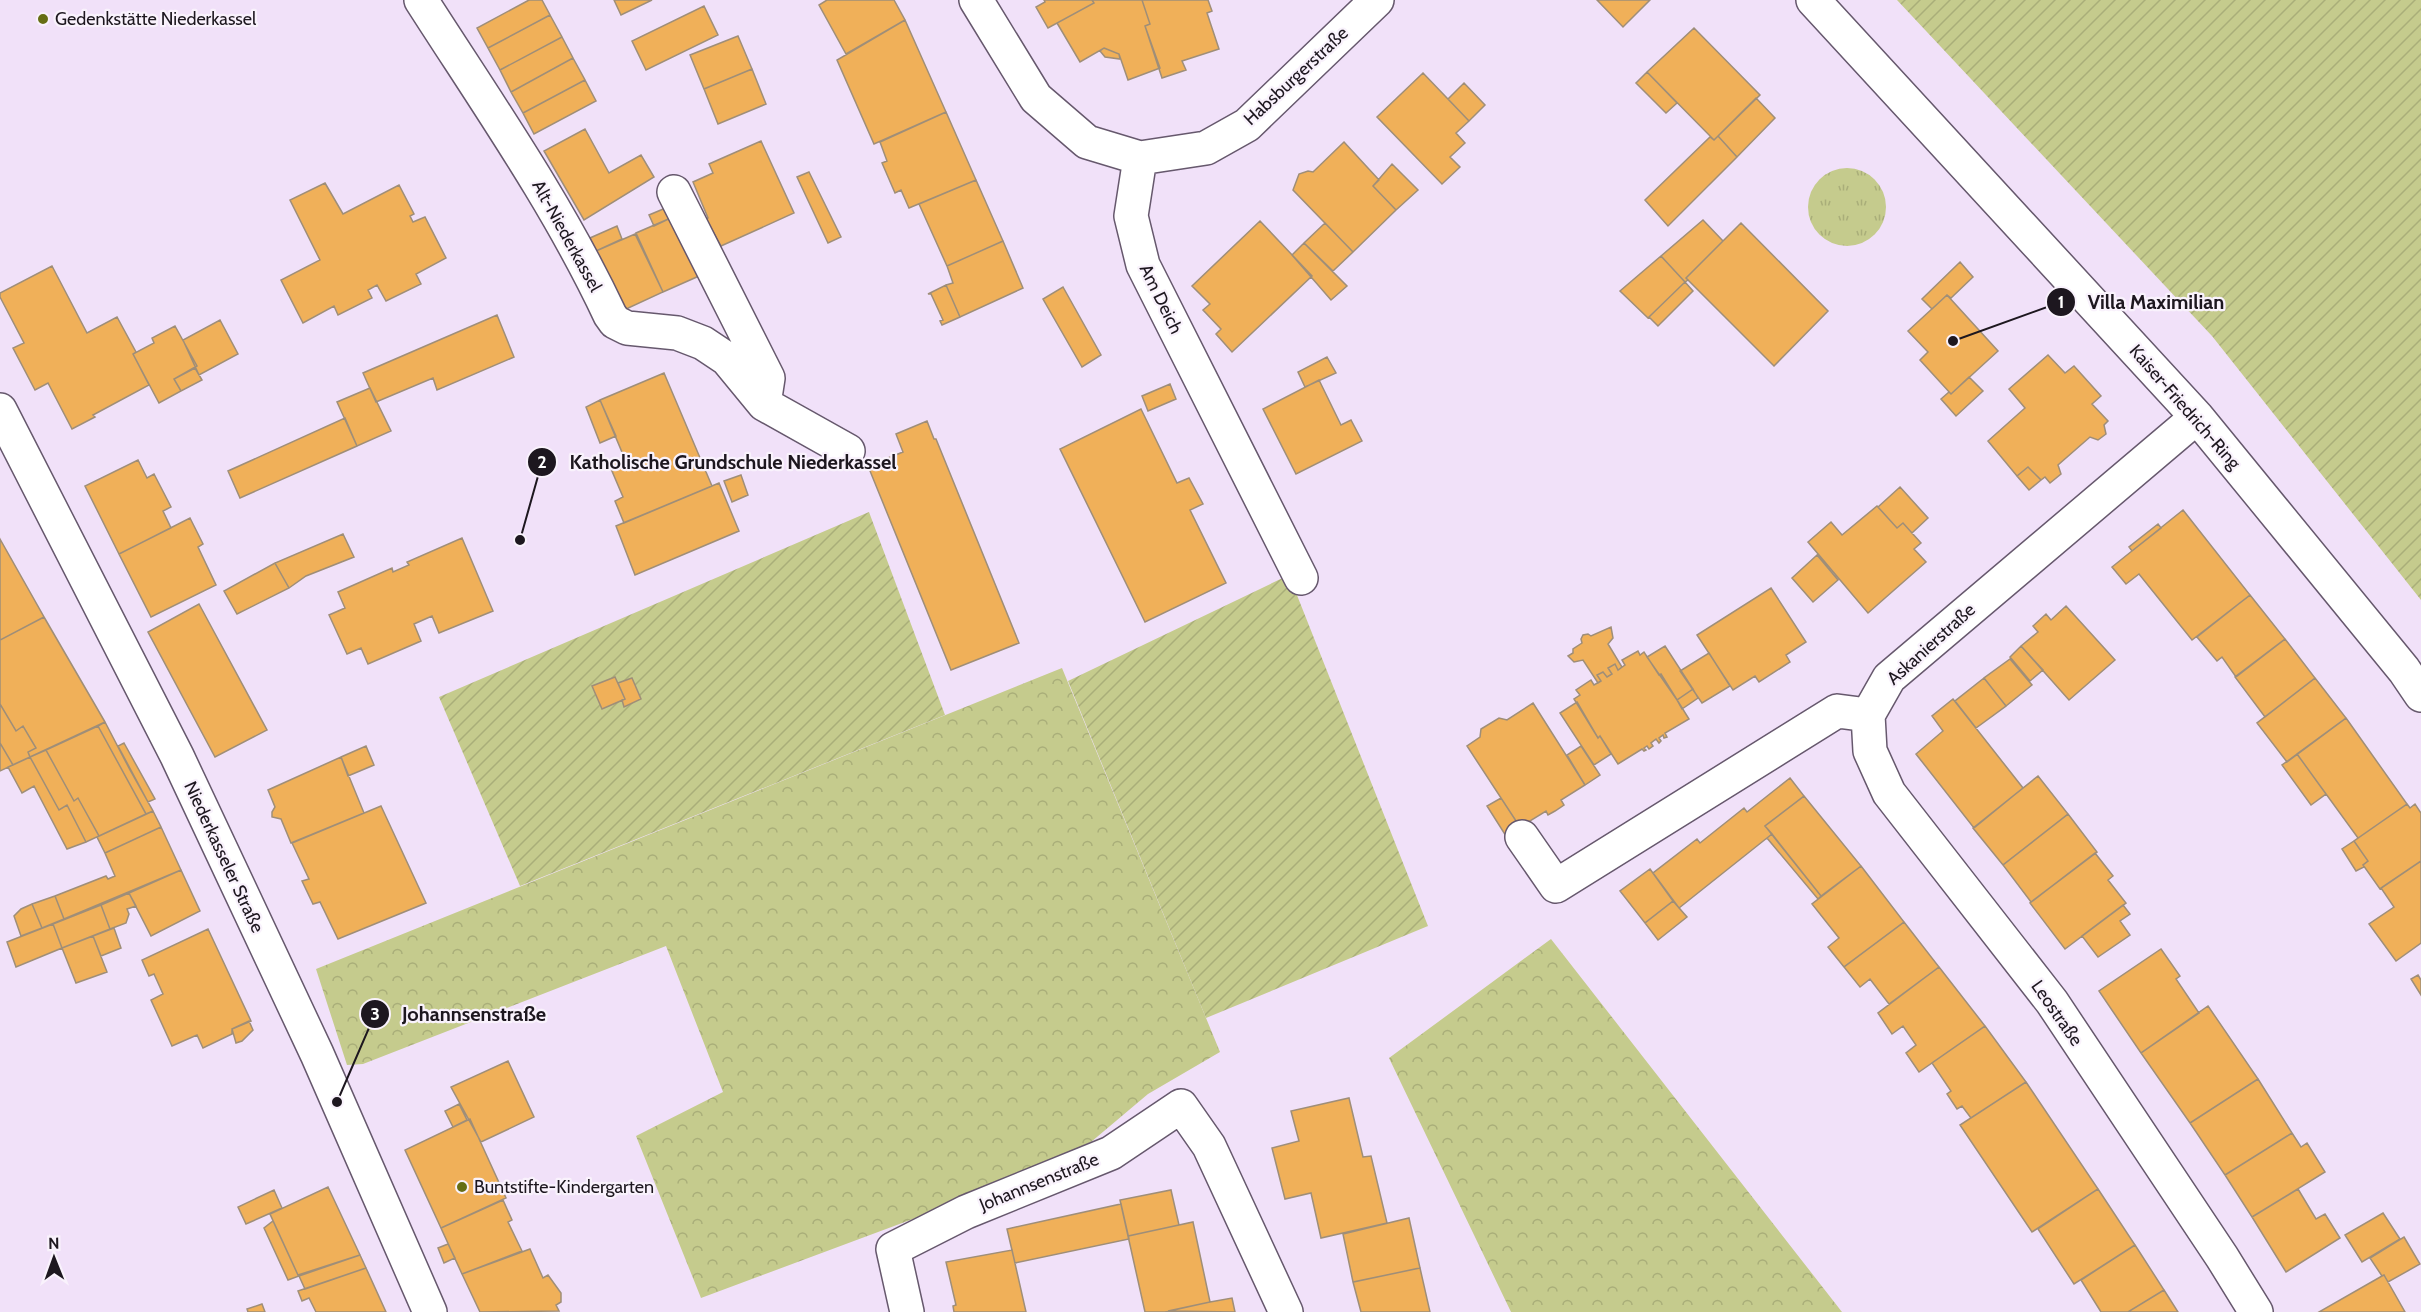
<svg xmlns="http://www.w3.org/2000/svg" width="2421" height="1312" viewBox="0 0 2421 1312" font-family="Cabin,sans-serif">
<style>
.grass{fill:url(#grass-tufts)}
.forest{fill:url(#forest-crowns)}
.garden{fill:url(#garden-furrows)}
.building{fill:#f0b059;stroke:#9f8e78;stroke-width:1.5}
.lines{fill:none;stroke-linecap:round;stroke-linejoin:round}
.minor-casing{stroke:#66586d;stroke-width:36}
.minor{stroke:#fff;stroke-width:33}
.poi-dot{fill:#666e14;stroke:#f9f2fc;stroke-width:2}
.labels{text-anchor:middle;stroke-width:4.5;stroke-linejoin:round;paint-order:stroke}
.poi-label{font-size:18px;fill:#1d171f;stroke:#f9f2fc;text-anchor:start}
.street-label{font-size:18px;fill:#1d171f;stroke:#f9f2fc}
.leader{fill:none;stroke:#1d171f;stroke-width:2}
.callout-dot{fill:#1d171f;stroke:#f9f2fc;stroke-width:2}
.mark-label{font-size:18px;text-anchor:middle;font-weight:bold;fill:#fff}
.callout-label{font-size:20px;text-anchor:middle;font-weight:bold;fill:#1d171f;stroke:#f9f2fc;stroke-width:4.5;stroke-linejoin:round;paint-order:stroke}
</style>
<defs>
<pattern id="grass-tufts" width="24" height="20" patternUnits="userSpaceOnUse" patternTransform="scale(1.5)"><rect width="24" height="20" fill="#c5cb8d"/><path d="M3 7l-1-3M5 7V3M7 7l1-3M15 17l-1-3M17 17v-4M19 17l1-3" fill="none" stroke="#a9ae79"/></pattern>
<pattern id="forest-crowns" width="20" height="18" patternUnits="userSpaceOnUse" patternTransform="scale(1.5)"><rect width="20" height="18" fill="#c5cb8d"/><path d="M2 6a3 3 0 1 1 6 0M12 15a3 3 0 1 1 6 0" fill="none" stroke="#a9ae79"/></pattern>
<pattern id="garden-furrows" width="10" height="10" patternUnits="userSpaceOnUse" patternTransform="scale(1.5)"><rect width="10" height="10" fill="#c5cb8d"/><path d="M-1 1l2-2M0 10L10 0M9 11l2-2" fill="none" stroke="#a9ae79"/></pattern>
</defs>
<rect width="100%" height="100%" fill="#f1e1f9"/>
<path class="grass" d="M1808 207a39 39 0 1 1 78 0a39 39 0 1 1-78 0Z"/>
<path class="forest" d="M1062 668 1220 1052 1148 1094 1091 1142 921 1216 701 1298 636 1136 723 1092 666 946 363 1064 347 1065 316 969Z
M1551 939 1842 1312H1511L1389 1058Z"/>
<path class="garden" d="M1897 0H2421V600L2212 336Z
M869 512 945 715 520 886 439 697Z
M1289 575 1428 926 1206 1018 1068 681Z"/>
<path class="building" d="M529 0H542L550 15 488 48 477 28Z
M614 0H652L621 15Z
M827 0H894L905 20 846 54 819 5Z
M1044 0H1092L1094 3 1048 28 1036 7 1045 2Z
M1092 0H1142L1150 24 1145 26 1160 68 1128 80 1119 54 1104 48 1080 62 1057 23 1094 3Z
M1142 0H1208L1212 11 1207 13 1219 49 1182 61 1186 70 1162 78 1145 26 1150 24Z
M1597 0H1650L1623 27Z
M704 6 718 35 646 70 632 41Z
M550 15 562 37 500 70 488 48Z
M905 20 946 112 874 144 837 60Z
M1694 28 1760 95 1714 140 1647 72Z
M738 36 752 69 704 89 690 55Z
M562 37 573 58 511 92 500 70Z
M1104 48 1119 54 1120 59 1105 57 1100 51Z
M573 58 585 80 523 113 511 92Z
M752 69 766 104 718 124 704 89Z
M1647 72 1677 103 1666 113 1636 83Z
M1423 73 1469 121 1456 133 1465 143 1450 157 1460 167 1442 184 1377 117Z
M585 80 596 101 534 134 523 113Z
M1464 83 1485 105 1469 121 1448 99Z
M1756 98 1775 118 1737 157 1718 136Z
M946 112 976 180 909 208 901 190 895 193 882 163 887 161 880 142Z
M585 129 609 173 641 155 654 177 584 220 544 151Z
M1718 136 1737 157 1668 226 1645 200 1710 137 1714 140Z
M761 141 794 213 721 246 706 219 708 218 693 182 713 173 709 164Z
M1344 142 1379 180 1373 186 1396 210 1353 252 1293 190 1299 174 1308 171 1313 172Z
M1392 164 1418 190 1396 210 1373 186Z
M809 172 841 237 828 243 797 177Z
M976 180 1003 241 947 266 919 204Z
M325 183 343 214 399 185 414 214 410 216 413 222 425 217 446 258 416 274 421 284 386 301 377 285 368 290 372 298 338 315 334 306 303 323 281 280 320 260 290 200Z
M668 207 673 217 654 226 649 215Z
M673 217 699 276 663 292 636 233Z
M1703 220 1723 241 1686 278 1688 280 1685 282 1661 256Z
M1260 221 1312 276 1232 352 1216 334 1221 329 1203 310 1210 304 1192 286Z
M1325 223 1353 252 1333 271 1304 243Z
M1741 223 1828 311 1774 366 1686 278Z
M617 226 622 239 596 251 590 238Z
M635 234 663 292 624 310 596 251Z
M1003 241 1023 288 960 317 946 285 953 283 947 266Z
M1304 243 1347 286 1331 300 1292 255Z
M1661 256 1685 282 1648 318 1620 291Z
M1960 262 1973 277 1951 298 1947 295 1932 309 1922 299Z
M52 266 87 333 117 317 136 352 133 354 149 385 93 415 95 417 72 429 48 383 35 390 13 348 24 343 0 297V293Z
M1685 282 1693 291 1658 326 1649 317Z
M946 285 960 317 942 325 940 321 943 320 931 294H928Z
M1063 287 1101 355 1082 367 1043 299Z
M1947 295 1998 351 1951 394 1920 360 1928 352 1908 331Z
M497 315 514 357 437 390 433 378 376 402 363 373Z
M220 320 238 354 199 375 183 340Z
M175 326 197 366 174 379 181 391 159 403 133 354 154 343 152 338Z
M2048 355 2065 373 2074 366 2101 396 2092 404 2108 421 2104 425 2106 434 2098 440 2090 437 2058 465 2061 474 2050 483 2045 477 2041 480 2028 467 2017 476 1988 441 2025 408 2009 389Z
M1327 357 1336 373 1305 387 1298 372Z
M195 368 202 380 181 391 174 379Z
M664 373 712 486 624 523 615 501 623 497 609 464 624 457 600 400Z
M1969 377 1983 391 1956 416 1941 399 1949 392 1951 394Z
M1319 380 1341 425 1351 420 1362 441 1296 474 1263 409Z
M1170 384 1176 399 1148 411 1142 396Z
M370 388 391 431 357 446 337 402Z
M600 400 616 436 600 443 586 407Z
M1141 409 1177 483 1189 478 1203 504 1190 510 1226 583 1145 622 1060 449Z
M345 418 357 446 240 498 228 471Z
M927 421 934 439H936L1019 643 951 670 868 466 903 452 896 434Z
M138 460 147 478 154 474 171 507 163 511 171 528 119 554 85 486Z
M2028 467 2041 480 2029 490 2017 476Z
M741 475 748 495 732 502 724 481Z
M719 483 739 531 635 575 616 526Z
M1900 487 1928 518 1912 533 1903 523 1897 528 1878 507Z
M1877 506 1897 528 1903 523 1921 543 1914 549 1926 562 1868 613 1808 542 1831 522 1842 535Z
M2183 510 2250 595 2192 640 2139 574 2126 584 2112 567Z
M190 518 203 544 198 547 216 585 151 617 119 554Z
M2158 524 2161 528 2132 551 2129 547Z
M343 534 354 557 306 576 289 588 275 563Z
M462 538 493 611 439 633 432 616 414 624 421 641 368 664 361 648 347 654 329 615 345 608 338 592 392 568 393 572 409 565 407 562Z
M0 539 44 617 0 640Z
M1817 555 1838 580 1813 602 1792 578Z
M275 563 289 588 237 614 224 591Z
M1771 588 1806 642 1786 655 1790 662 1759 682 1755 676 1733 690 1697 635Z
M2250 595 2285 639 2236 677 2222 657 2217 661 2197 637Z
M199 604 267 730 215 757 148 632Z
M2066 606 2115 660 2069 700 2021 646 2038 632 2033 626 2046 614 2051 620Z
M44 617 105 722 30 757 28 752 36 748 23 726 16 731 0 704V640Z
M1611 627 1613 638 1608 644 1622 667 1618 670 1615 664 1608 668 1612 674 1607 677 1603 672 1597 675 1601 681 1598 683 1583 660 1574 662 1568 656 1573 653V649L1582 643 1581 639 1583 635 1588 634 1591 636Z
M2285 639 2315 678 2265 717 2235 677Z
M1665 646 1693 689 1677 700 1647 657Z
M2021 646 2043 670 2030 681 2010 657Z
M1638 651 1640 655 1644 652 1659 675 1661 674 1689 719 1665 733 1667 737 1664 738 1663 735 1659 738 1661 741 1659 743 1656 739 1651 743 1653 746 1649 749 1647 746 1644 748 1646 750 1644 751 1642 749 1618 764 1600 736 1598 738 1574 699 1580 695 1576 690 1591 680 1594 685 1601 681 1597 675 1603 672 1607 677 1612 674 1608 668 1615 664 1618 670 1625 665 1622 660Z
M1709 653 1730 686 1702 703 1680 671Z
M2010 659 2032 685 2006 706 1984 678Z
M615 677 625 699 602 709 592 686Z
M632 678 641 699 624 707 622 700 625 699 618 683Z
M1984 678 2006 706 1976 728 1955 701Z
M2315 678 2346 718 2287 762 2257 723Z
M1693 689 1698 698 1682 709 1677 700Z
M1953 699 2023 788 1974 828 1916 754 1943 731 1932 716Z
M1577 702 1598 738 1600 736 1611 754 1594 765 1560 713Z
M1533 703 1585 785 1561 800 1564 805 1555 811 1548 815 1546 811 1520 827 1467 746 1480 737 1481 729 1499 718 1507 720Z
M0 704 16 731 23 726 36 748 28 752 30 757 13 765 0 743Z
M2346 718 2407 804 2358 838 2297 754Z
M105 722 130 770 153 811 146 814 98 726Z
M98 726 146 814 99 836 78 798 74 801 46 750Z
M0 743 13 765 0 771Z
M124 743 155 799 148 802 118 746Z
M366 746 374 765 348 776 341 757Z
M1581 746 1600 775 1585 785 1567 755Z
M46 750 74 801 78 798 99 836 86 842 67 805 59 810 30 757Z
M2297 754 2326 794 2311 805 2282 765Z
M30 757 59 810 67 805 86 842 67 849 34 786 22 793 8 767Z
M341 757 364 813 291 843 281 819 272 817V812L275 807 268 790Z
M2038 776 2068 814 2003 865 1973 828Z
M1790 778 1804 796 1765 826 1772 834 1679 908 1653 873 1697 839 1700 843 1744 808 1747 812Z
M1804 796 1861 866 1821 896 1765 826Z
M1501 798 1520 827 1506 836 1487 806Z
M2407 804 2410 808 2415 804 2421 813V861L2380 889 2363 865 2368 861 2354 841Z
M381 806 426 903 338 939 320 902 313 904 302 881 309 879 292 843Z
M153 811 161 827 105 853 97 837Z
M2068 814 2097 852 2031 902 2003 865Z
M161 827 181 870 64 919 55 896 106 876 108 879 115 876 105 853Z
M1772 834 1821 896 1818 899 1767 838Z
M2354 841 2368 861 2363 865 2364 867 2356 871 2342 849Z
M2095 853 2113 876 2108 880 2126 903 2065 949 2030 903Z
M2421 861V943L2396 961 2369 924 2394 907 2381 888Z
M1861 866 1904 922 1844 967 1828 947 1839 938 1812 904Z
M1650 869 1673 901 1645 923 1620 891Z
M181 870 200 911 151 936 129 893Z
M129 893 136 906 127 909 129 914 126 923 110 929 101 905Z
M55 896 64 919 42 928 32 904Z
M1673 901 1687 917 1658 940 1645 923Z
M32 904 42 928 21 936 14 916 21 909Z
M101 905 110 929 62 948 53 924Z
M2123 905 2130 914 2120 921 2130 935 2098 957 2082 936Z
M1904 922 1939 967 1889 1004 1870 979 1860 987 1844 967Z
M53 924 62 948 16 967 7 942Z
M114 928 121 948 101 956 93 936Z
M208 929 251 1021 232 1029V1034L203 1048 197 1035 172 1046 151 1000 163 994 154 974 149 976 142 960Z
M93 936 107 972 76 983 62 948Z
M2161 949 2180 976 2176 979 2199 1013 2141 1053 2099 991Z
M1939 967 1985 1026 1919 1072 1906 1053 1916 1045 1903 1026 1892 1034 1878 1013Z
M2418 975 2421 980V995L2411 979Z
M2208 1006 2258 1079 2190 1123 2141 1053Z
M249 1021 253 1030 242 1041 236 1043 232 1029Z
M1985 1026 2026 1082 1971 1118 1962 1106 1957 1109 1947 1094 1951 1091 1932 1063Z
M508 1061 534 1117 481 1142 451 1087Z
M2258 1079 2292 1133 2225 1175 2190 1123Z
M2026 1082 2098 1189 2032 1232 1960 1125Z
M1349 1098 1363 1157 1371 1156 1387 1223 1321 1238 1311 1193 1285 1199 1272 1148 1299 1141 1291 1111Z
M459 1104 467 1120 453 1127 445 1111Z
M470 1119 506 1198 441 1228 405 1150Z
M2292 1133 2301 1147 2307 1143 2325 1172 2252 1217 2225 1175Z
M328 1187 360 1255 298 1275 270 1214Z
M2098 1189 2135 1245 2074 1284 2038 1229Z
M2298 1189 2316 1219 2325 1214 2340 1238 2286 1272 2252 1217Z
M274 1190 282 1208 246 1224 238 1207Z
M1171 1190 1179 1225 1128 1236 1120 1200Z
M503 1200 512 1220 508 1222 522 1251 462 1274 441 1228Z
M1121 1204 1129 1239 1015 1263 1007 1229Z
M2383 1213 2400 1239 2362 1262 2345 1235Z
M1409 1218 1420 1268 1353 1282 1343 1234Z
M273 1221 298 1275 299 1276 288 1280 264 1228Z
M1193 1222 1210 1302 1165 1312H1145L1128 1236Z
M2404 1237 2420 1264 2388 1282 2384 1275 2382 1276 2370 1258Z
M448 1244 455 1258 444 1263 438 1248Z
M2135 1245 2164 1290 2128 1312H2101L2081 1280Z
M530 1249 543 1278 548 1275 561 1293V1302L556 1305 559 1311 480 1312 462 1274Z
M1012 1250 1026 1312H954L953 1306 956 1305 946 1262Z
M360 1255 366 1268 305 1289 299 1276Z
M366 1268 386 1312H316L309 1298 302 1301 298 1291Z
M1420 1268 1430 1312H1361L1353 1282Z
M2384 1275 2405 1312H2319L2382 1276Z
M2164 1290 2178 1312H2128Z
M1232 1298 1235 1312 1168 1311 1210 1302Z
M262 1304 265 1312H248L247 1309Z"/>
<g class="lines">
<defs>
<path id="minor" d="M421 0C487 103 558 204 610 315L615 322 627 328 677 333 703 343 727 359 764 404 848 451
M976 0 1036 98 1087 142 1140 158 1206 148 1247 125 1377 0
M1813 0 2197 417 2404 670 2421 695
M1140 158 1131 216 1143 265 1301 578
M674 192 768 378 764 404
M0 410 177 756 317 1054 430 1312
M1868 715 1870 751 1889 793 2052 1002 2222 1257 2256 1312
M1868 715 1889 678 2197 417
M1522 837 1556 886 1837 711 1868 715
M907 1312 893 1249 966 1212 1111 1153 1181 1106 1209 1146 1286 1312"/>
</defs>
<use href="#minor" class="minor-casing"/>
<use href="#minor" class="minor"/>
</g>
<g class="poi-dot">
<circle cx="43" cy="19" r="6"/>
<circle cx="462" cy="1187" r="6"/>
</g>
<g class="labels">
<g class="poi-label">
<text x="55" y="25">Gedenkstätte Niederkassel</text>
<text x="474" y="1193">Buntstifte-Kindergarten</text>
</g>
<g class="street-label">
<text transform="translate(1296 76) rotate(-43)" y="6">Habsburgerstraße</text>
<text transform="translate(567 236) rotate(61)" y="6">Alt-Niederkassel</text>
<text transform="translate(1161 299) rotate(64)" y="6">Am Deich</text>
<text transform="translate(2185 407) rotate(49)" y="6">Kaiser-Friedrich-Ring</text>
<text transform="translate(1931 644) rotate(-42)" y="6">Askanierstraße</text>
<text transform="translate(224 857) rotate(65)" y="6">Niederkasseler Straße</text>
<text transform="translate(2057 1013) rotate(55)" y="6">Leostraße</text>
<text transform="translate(1039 1182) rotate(-22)" y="6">Johannsenstraße</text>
</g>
</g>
<path class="leader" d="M1953 341L2061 302M520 540L542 462M337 1102L375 1014"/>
<g class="callout-dot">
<circle cx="1953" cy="341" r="6"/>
<circle cx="520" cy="540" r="6"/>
<circle cx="337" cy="1102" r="6"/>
<circle cx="2061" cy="302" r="15"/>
<circle cx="542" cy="462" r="15"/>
<circle cx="375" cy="1014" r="15"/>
</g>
<g class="mark-label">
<text x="2061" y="308">1</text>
<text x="542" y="468">2</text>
<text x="375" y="1020">3</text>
</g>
<g class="callout-label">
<text x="2156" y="309">Villa Maximilian</text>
<text x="733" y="469">Katholische Grundschule Niederkassel</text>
<text x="474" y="1021">Johannsenstraße</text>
</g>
<g transform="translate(54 1258) rotate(359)" stroke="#f9f2fc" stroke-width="4.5" paint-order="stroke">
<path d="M0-4.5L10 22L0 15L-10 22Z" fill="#1d171f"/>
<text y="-9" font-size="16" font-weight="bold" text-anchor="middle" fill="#1d171f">N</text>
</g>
</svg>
